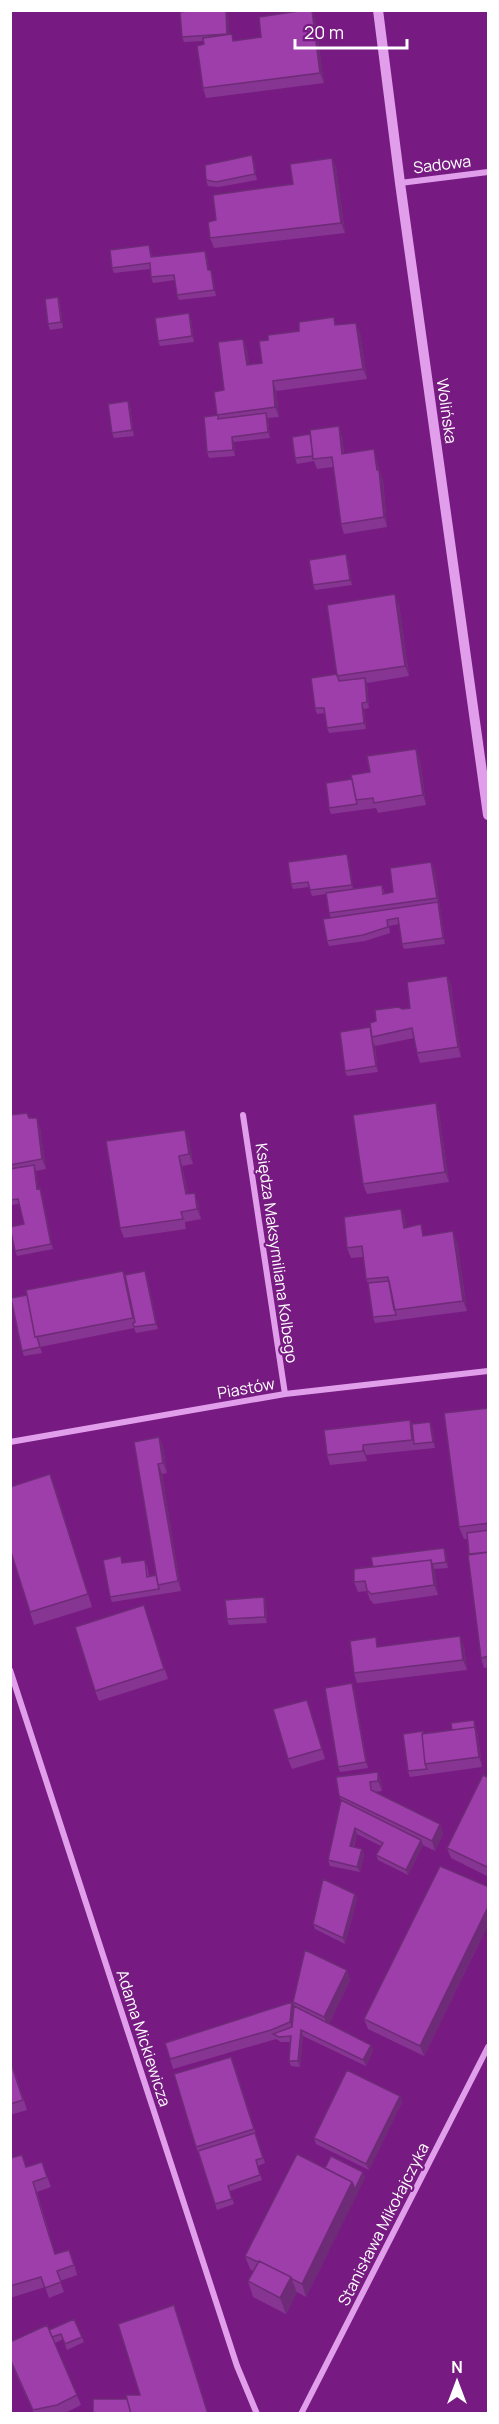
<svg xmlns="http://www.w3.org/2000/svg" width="499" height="2424" viewBox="0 0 499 2424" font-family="Manrope,sans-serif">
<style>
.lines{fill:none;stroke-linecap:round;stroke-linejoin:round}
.minor{stroke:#e19feb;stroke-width:6}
.tertiary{stroke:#e19feb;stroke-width:10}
.wall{fill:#873592}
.shaded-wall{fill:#6e2b77}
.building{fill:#9d3eaa;stroke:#6e2b77;stroke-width:1.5}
.labels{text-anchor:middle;stroke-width:4.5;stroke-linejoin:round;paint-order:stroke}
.street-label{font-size:16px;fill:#fff;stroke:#771b82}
</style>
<rect width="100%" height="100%" fill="#771b82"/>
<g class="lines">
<path class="minor" d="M400 183 488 172
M243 1115 285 1394
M10 1442 285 1394 488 1371
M10 1670 237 2366 257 2414
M301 2414 488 2047"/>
<path class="tertiary" d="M378 10 400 183 488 815"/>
</g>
<path class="wall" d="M226 10H227L228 13 229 35 235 41 261 37 312 10 315 20 324 83 206 98 203 88V41L184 42 182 37Z
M332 158 336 168 345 233 214 248 210 238 216 220 293 184Z
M254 161 257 180 218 187 208 186 206 180Z
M149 245 152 257 205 251 207 256 209 270H211L213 276 216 296 179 300 177 295 175 280 153 283 151 277 150 269 114 273 112 268Z
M58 297 60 303 63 328 50 330 48 324Z
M191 319 194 342 160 346 158 341Z
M337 325 360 333 367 379 276 391 279 417 268 418 270 438 234 442 235 456 209 458 207 452 224 390 243 339 247 349 249 365 262 363 268 340Z
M130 406 134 436 114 438 112 433Z
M342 436 344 453 377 459 379 470 383 480 387 527 344 534 341 524 333 467 317 469 314 461 297 464 295 458Z
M348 560 352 585 315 590 313 585Z
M399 604 409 676 367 683 369 708 364 709 366 729 329 733 327 728 325 713 317 714 315 708 337 674Z
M420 759 426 805 378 813 376 808 331 814 329 808 352 779 370 772Z
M349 860 353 889 382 885 385 894 393 892 431 862 435 872 445 944 404 949 402 944 399 924 389 926 390 933 365 941 329 946 327 941 331 918 329 913 326 894 312 896 309 887 293 889 291 884Z
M447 976 451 986 461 1057 420 1063 417 1053 414 1038 375 1046 378 1072 347 1076 345 1071 370 1027 376 1021 403 1009 410 1008Z
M436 1103 439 1113 449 1182 367 1194 363 1184Z
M10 1115 29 1118 40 1128 46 1169 36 1171 38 1188H40L42 1194 53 1249 17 1256 15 1251 24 1224 19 1204 10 1205Z
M189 1140 193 1164 182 1166 188 1194 198 1203 201 1219 185 1222 186 1229 124 1238 120 1228Z
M401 1209 405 1219 406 1227 425 1236 457 1241 467 1311 375 1323 373 1317 368 1283 366 1279 363 1257 351 1258 347 1248Z
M125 1275 147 1276 158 1329 136 1333 134 1328 40 1347 42 1353 24 1356 22 1351 11 1298Z
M489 1408V1667L484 1668 481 1658 468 1539H464L459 1527Z
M410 1420 412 1424 432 1428 435 1448 366 1455 367 1461 330 1465 327 1455Z
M159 1437 163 1447 167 1473 162 1474 181 1591 112 1602 110 1597 123 1563 147 1565 149 1576 156 1575 134 1442Z
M55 1487 92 1607 34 1625 30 1612Z
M444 1548 446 1553 448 1568 434 1569 438 1595 374 1604 370 1600 367 1591 358 1592 354 1582 373 1567Z
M264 1597 266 1603 267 1623 229 1625 227 1619Z
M144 1605 168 1679 99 1701 95 1691Z
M464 1646 467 1670 357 1683 354 1673 379 1647Z
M352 1683 354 1689 368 1768 340 1772 338 1767Z
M307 1700 325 1759 292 1769 288 1759Z
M474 1720 478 1737 482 1767 410 1777 408 1771 423 1731 424 1733 452 1730Z
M378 1772 381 1782 382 1791 374 1792 440 1824 443 1834 435 1851 423 1845 408 1875 378 1860 376 1855 381 1846 357 1834 354 1847 362 1849 364 1855 360 1872 330 1866 328 1860 341 1800 339 1796Z
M489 1778V1877L451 1858 447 1848Z
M489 1887V1923L424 2056 368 2029 364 2019Z
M355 1894 357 1899 345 1944 315 1929 313 1924Z
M347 1970 350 1980 329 2024 371 2045 373 2050 366 2066 303 2036 300 2067 291 2066 289 2061 290 2042H281L276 2039 173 2069 170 2059 292 2002 294 2007 293 2002Z
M10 2058 27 2110 10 2115Z
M235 2067 265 2163 258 2166 262 2180 230 2191 234 2204 217 2210 196 2147Z
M400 2096 402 2102 369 2170 316 2144 314 2138Z
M10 2158 26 2167 42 2162 51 2187 37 2192 48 2229 55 2254 73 2260 77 2275 60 2281 64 2292 49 2298 45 2287 10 2298Z
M325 2168 365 2177 306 2297 297 2292 286 2314 253 2297 248 2281 253 2271 250 2269 245 2256Z
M74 2319 84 2342 67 2350 63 2339 55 2343 81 2405 63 2414H34L10 2361V2342L49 2330Z"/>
<path class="shaded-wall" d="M226 10H227L228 13 230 39 227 34Z
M312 10 315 20 324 83 320 73Z
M252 155 254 161 257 180 255 174Z
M332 158 336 168 345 233 341 223Z
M205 251 207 256 210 276 208 270Z
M211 270 213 276 216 296 214 290Z
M58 297 60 303 63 328 61 322Z
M189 313 191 319 194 342 192 336Z
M356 323 360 333 367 379 363 369Z
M243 339 247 349 251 375 247 365Z
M273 381 276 391 279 417 275 407Z
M128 401 130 406 134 436 132 430Z
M266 413 268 419 270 438 268 432Z
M339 426 342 436 345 464 342 454Z
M232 437 234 442 235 456 233 450Z
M374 449 377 459 379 471V470L383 480 387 527 384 517Z
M346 554 348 560 352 585 350 580Z
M395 594 399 604 409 676 405 666Z
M365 678 367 683 369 708 367 702Z
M362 703 364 709 366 729 364 723Z
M416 749 420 759 426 805 423 795Z
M347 854 349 860 354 890 352 885Z
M431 862 435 872 445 944 443 938 438 902 437 898Z
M447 976 451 986 461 1057 458 1047Z
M373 1041 375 1046 378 1072 376 1066Z
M436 1103 439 1113 449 1182 445 1172Z
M37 1118 40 1128 46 1169 42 1159Z
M185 1130 189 1140 193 1164 189 1154Z
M179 1156 182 1166 190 1204 186 1194Z
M34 1165 36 1171 39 1194 37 1189Z
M40 1188 42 1194 53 1249 51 1244Z
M195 1193 198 1203 201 1219 197 1209Z
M401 1209 405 1219 408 1238 404 1228Z
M453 1231 457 1241 467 1311 463 1301Z
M145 1271 147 1276 158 1329 156 1324Z
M430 1422 432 1428 435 1448 433 1442Z
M159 1437 163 1447 167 1473 163 1463Z
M363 1445 366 1455 367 1461 363 1451Z
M158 1464 162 1474 181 1591 178 1581Z
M50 1474 55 1487 92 1607 88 1594Z
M444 1548 446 1553 448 1568 446 1562Z
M431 1560 435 1570 438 1595 434 1585Z
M264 1597 266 1603 267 1623 265 1617Z
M460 1636 464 1646 467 1670 463 1660Z
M352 1683 354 1689 368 1768 366 1762Z
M474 1720 478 1737 482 1767 479 1757Z
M378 1772 381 1782 382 1791 378 1781Z
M440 1824 443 1834 435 1851 432 1841Z
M355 1828 357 1834 352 1851 350 1846Z
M421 1840 423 1845 408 1875 406 1870Z
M362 1849 364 1855 360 1872 357 1867Z
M355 1894 357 1899 345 1944 343 1938Z
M489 1905V1923L424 2056 420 2046Z
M347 1970 350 1980 328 2027 324 2017Z
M292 2002 296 2012 294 2032 290 2022Z
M301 2030 303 2036 300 2067 298 2061Z
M371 2045 373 2050 366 2066 363 2060Z
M400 2096 402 2102 369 2170 366 2164Z
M363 2172 365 2177 357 2195 355 2189Z
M352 2182 357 2195 306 2297 302 2284Z
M291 2277 297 2293 286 2314 280 2298Z"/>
<path class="building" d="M196 10H226L227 34 182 37 180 12Z
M306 10H312L320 73 203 88 197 46 204 44 203 38 232 34 233 41 261 37 259 17Z
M252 155 255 174 216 182 206 180 205 165Z
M332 158 341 223 210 238 208 222 216 220 213 195 293 184 290 164Z
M149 245 151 257 205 251 208 270H211L214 290 177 295 174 275 151 277 150 263 112 268 110 250Z
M58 297 61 322 48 324 45 299Z
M189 313 192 336 158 341 155 318Z
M334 317 335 325 356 323 363 369 273 381 275 407 217 415 214 392 224 390 218 342 243 339 247 365 262 363 259 341 268 340V335L299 331V322Z
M128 401 132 430 112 433 108 404Z
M266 413 268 432 232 437 233 450 207 452 204 417 218 415V419Z
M339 426 342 454 374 449 377 470H379L384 517 341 524 332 457 313 459 310 430Z
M310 434 313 456 295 458 292 437Z
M346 554 350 580 313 585 309 560Z
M395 594 405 666 337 676 327 605Z
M337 674 339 681 365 678 367 702 362 703 364 723 327 728 324 708H315L311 678Z
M416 749 423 795 374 803 373 798 356 800 351 775 370 772 367 756Z
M352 779 357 804 329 808 326 783Z
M347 854 352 885 310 890 308 882 291 884 288 862Z
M431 862 437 898 329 913 326 893 382 885 383 894 393 892 390 868Z
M438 902 443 938 402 944 398 918 387 920 388 927 363 935 327 941 323 919Z
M447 976 458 1047 417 1053 412 1028 372 1037 370 1023 376 1021 375 1010 398 1007 403 1009 410 1008 407 982Z
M370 1027 376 1066 345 1071 340 1032Z
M436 1103 445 1172 363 1184 353 1115Z
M27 1113 29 1118H37L42 1159 10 1165V1115Z
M185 1130 189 1154 179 1156 186 1194 195 1193 197 1209 181 1212 183 1219 120 1228 106 1141Z
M34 1165 37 1189 40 1188 51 1244 15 1251 10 1227 24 1224 18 1199 10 1200V1169Z
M401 1209 404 1228 421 1224 423 1236 453 1231 463 1301 394 1310 388 1277 366 1279 362 1246 347 1248 344 1217Z
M123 1271 133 1318 35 1337 26 1290Z
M145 1271 156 1324 134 1327 133 1323 135 1322 125 1275Z
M389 1281 396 1315 373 1317 368 1283Z
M27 1295 35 1337H37L40 1347 22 1351 11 1298Z
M489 1408V1523L459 1527 444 1413Z
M410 1420 412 1440 363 1445V1451L327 1455 324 1430Z
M430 1422 433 1442 414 1444 412 1424Z
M159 1437 163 1463 158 1464 178 1581 158 1585 134 1442Z
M50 1474 88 1594 30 1612 10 1549V1487Z
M489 1530V1552L469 1554 467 1533Z
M444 1548 446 1562 432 1564 431 1560 373 1567 371 1557Z
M489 1552V1656L481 1658 468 1555Z
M121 1556 122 1563 145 1560 147 1577 156 1575 159 1589 110 1597 103 1560Z
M431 1560 434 1585 371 1594 367 1590 365 1581 354 1582V1569Z
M264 1597 265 1617 227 1619 225 1600Z
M144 1605 164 1669 95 1691 75 1627Z
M460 1636 463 1660 354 1673 350 1641 376 1637 377 1647Z
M352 1683 366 1762 338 1767 325 1688Z
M307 1700 322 1749 288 1759 273 1709Z
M474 1720 475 1729V1727L452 1730 451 1723Z
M475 1727 479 1757 425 1764 422 1734Z
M423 1731V1733L422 1734 425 1764 427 1769 408 1771 403 1734Z
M378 1772V1781L370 1782 371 1790 440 1824 432 1841 339 1796 336 1777Z
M483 1775 489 1778V1868L447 1848Z
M341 1800 421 1840 406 1870 376 1855 383 1843 355 1828 350 1846 362 1849 357 1867 328 1860Z
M440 1866 489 1887V1905L420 2046 364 2019Z
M323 1879 355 1894 343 1938 313 1924Z
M305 1950 347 1970 324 2017 293 2002Z
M292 2002 290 2022 271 2030 170 2059 165 2043Z
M294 2006 371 2045 363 2060 301 2030 298 2061H289L291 2036 279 2037 273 2034 292 2027Z
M231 2057 254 2129 196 2147 174 2074Z
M10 2060 23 2100 10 2104Z
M347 2070 400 2096 366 2164 314 2138Z
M255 2133 263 2158 256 2160 260 2175 228 2186 232 2199 215 2204 198 2151Z
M297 2154 352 2182 302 2284 292 2279 291 2277 259 2261 258 2262 245 2256Z
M22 2155 26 2167 42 2162 47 2177 33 2182 44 2219 55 2254 69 2250 74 2265 57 2271 61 2282 45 2288 41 2277 10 2286V2158Z
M331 2156 363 2172 355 2189 352 2182 325 2168Z
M259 2261 291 2277 280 2298 248 2281Z
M174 2305 208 2414H131L126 2395H140L118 2324Z
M74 2319 82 2337 65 2344 61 2334 52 2337 49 2330Z
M47 2325 77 2395 57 2405 33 2410 10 2359V2342Z
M93 2399H127L131 2414H93Z"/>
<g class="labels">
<g class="street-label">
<text transform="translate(442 164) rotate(-7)" y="6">Sadowa</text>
<text transform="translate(447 411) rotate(82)" y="6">Wolińska</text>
<text transform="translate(277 1253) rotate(82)" y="6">Księdza Maksymiliana Kolbego</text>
<text transform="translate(246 1388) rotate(-10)" y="6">Piastów</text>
<text transform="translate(144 2038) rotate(72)" y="6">Adama Mickiewicza</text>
<text transform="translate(383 2224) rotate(-63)" y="6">Stanisława Mikołajczyka</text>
</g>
</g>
<rect width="499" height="2424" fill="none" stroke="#ffffff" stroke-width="24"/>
<g transform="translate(457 2382)" stroke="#771b82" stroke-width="4.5" paint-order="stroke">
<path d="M0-4.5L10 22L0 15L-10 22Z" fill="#ffffff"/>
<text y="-9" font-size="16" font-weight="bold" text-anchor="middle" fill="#ffffff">N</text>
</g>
<path d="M295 39v9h112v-9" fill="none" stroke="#ffffff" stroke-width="3"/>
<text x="304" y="39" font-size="18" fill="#ffffff" stroke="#771b82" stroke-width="4.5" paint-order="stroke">20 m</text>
</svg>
